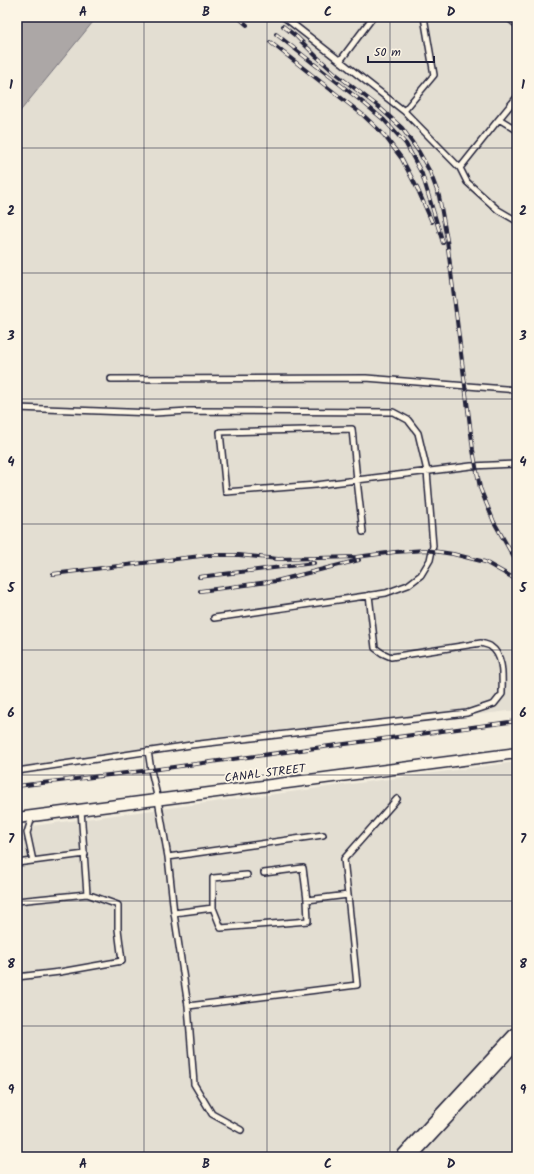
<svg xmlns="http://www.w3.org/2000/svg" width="534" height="1174" viewBox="0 0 534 1174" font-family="Kalam,sans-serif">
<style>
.built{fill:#e3ded2}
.water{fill:#aca7a6;stroke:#75727b}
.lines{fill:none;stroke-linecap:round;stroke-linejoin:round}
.lane-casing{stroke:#22223b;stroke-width:8}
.street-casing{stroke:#22223b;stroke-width:13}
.highway-casing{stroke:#22223b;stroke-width:21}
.lane{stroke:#fcf5e5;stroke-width:5}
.street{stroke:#fcf5e5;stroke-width:10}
.highway{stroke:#fcf5e5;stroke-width:18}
.rail-casing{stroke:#22223b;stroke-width:4}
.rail{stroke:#fcf5e5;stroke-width:2.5;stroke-dasharray:8;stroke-linecap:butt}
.grid{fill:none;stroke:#22223b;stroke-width:1;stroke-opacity:0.55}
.labels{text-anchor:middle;stroke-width:3.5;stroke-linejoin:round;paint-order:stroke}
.street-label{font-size:12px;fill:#22223b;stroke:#fcf5e5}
.neatline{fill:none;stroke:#22223b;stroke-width:1.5}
.grid-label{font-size:13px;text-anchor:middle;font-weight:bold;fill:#22223b}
</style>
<rect width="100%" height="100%" fill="#f3edde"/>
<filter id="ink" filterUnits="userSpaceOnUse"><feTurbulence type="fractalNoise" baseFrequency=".025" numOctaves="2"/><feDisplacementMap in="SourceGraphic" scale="8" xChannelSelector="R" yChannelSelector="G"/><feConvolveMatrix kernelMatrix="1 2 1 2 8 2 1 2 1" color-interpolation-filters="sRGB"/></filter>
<g filter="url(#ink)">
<path class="built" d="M97 17H517V710L17 769V115Z
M517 762V1157H17V828Z"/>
<path class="water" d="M17 17H97L17 115Z"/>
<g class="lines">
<defs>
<path id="lane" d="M284 17 404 111 460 168
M507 17 517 25
M340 61 373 17
M404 111 434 75 424 17
M499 119 517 97
M517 130 499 119 460 168 467 182 498 210 517 221
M111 379 366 378 517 390
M17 408 154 413 189 411 393 412 408 420 418 433 427 471 433 546 430 560 421 575 408 585 386 593 214 618
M363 532 357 480 352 429 220 432 226 492 316 485 471 466 517 464
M148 751 151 770 158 800 168 857 174 913 188 1006 357 985 348 895 307 900 308 921 221 928 213 908 174 913
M17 771 191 745 467 713 494 704 502 694C502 679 505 656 490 646 488 645 484 644 481 643L391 657 382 653 375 648 369 595
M81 810 87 894
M32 817 27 833 33 861
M168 857 323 835
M17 863 85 854
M264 873 303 868 307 900
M348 895 344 859 397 799
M17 901 87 894 118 905V929L122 961 60 972 17 977
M213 908V878L247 875
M188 1006 194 1084 212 1114 241 1130"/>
<path id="street" d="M17 818 517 753"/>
<path id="highway" d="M406 1157 517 1037"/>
</defs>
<use href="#lane" class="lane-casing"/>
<use href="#street" class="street-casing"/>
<use href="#highway" class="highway-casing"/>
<use href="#lane" class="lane"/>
<use href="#street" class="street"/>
<use href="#highway" class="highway"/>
<defs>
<path id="rail" d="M238 17 247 25
M283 26 297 37 316 56 336 74 379 107 402 128 419 152 430 172 439 196 447 240 473 450 480 488 494 522 513 556 517 560
M276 34 365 104 384 120 406 144 422 174 443 243
M270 42 363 115 384 135 402 159 418 190 432 222
M53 574 209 555H239L278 559 356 557 395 552 426 550 453 554 485 562 517 580
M199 577 314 563
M200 591 276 581 359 560
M17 786 151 770 517 721"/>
</defs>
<use href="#rail" class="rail-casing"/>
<use href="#rail" class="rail"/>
</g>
</g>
<path class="grid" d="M144 17V1157M267 17V1157M390 17V1157M17 148H517M17 273H517M17 399H517M17 524H517M17 650H517M17 775H517M17 901H517M17 1026H517"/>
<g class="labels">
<g class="street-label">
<text transform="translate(265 773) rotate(-7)" y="4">CANAL STREET</text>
</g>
</g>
<rect width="534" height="1174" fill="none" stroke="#fcf5e5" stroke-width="44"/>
<path d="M368 56v6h66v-6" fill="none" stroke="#22223b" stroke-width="2"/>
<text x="374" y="56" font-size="12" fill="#22223b" stroke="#fcf5e5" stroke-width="3" paint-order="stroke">50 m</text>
<rect x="22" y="22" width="490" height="1130" class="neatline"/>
<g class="grid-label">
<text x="83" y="16">A</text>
<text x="206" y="16">B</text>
<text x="328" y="16">C</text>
<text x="451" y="16">D</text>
<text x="11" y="89">1</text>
<text x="523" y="89">1</text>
<text x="11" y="215">2</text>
<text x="523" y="215">2</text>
<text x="11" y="340">3</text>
<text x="523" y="340">3</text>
<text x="11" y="466">4</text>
<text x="523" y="466">4</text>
<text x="11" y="592">5</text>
<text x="523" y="592">5</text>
<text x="11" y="717">6</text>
<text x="523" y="717">6</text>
<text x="11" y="843">7</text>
<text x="523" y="843">7</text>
<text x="11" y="968">8</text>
<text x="523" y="968">8</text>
<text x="11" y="1094">9</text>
<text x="523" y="1094">9</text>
<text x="83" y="1168">A</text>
<text x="206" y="1168">B</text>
<text x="328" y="1168">C</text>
<text x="451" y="1168">D</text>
</g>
</svg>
